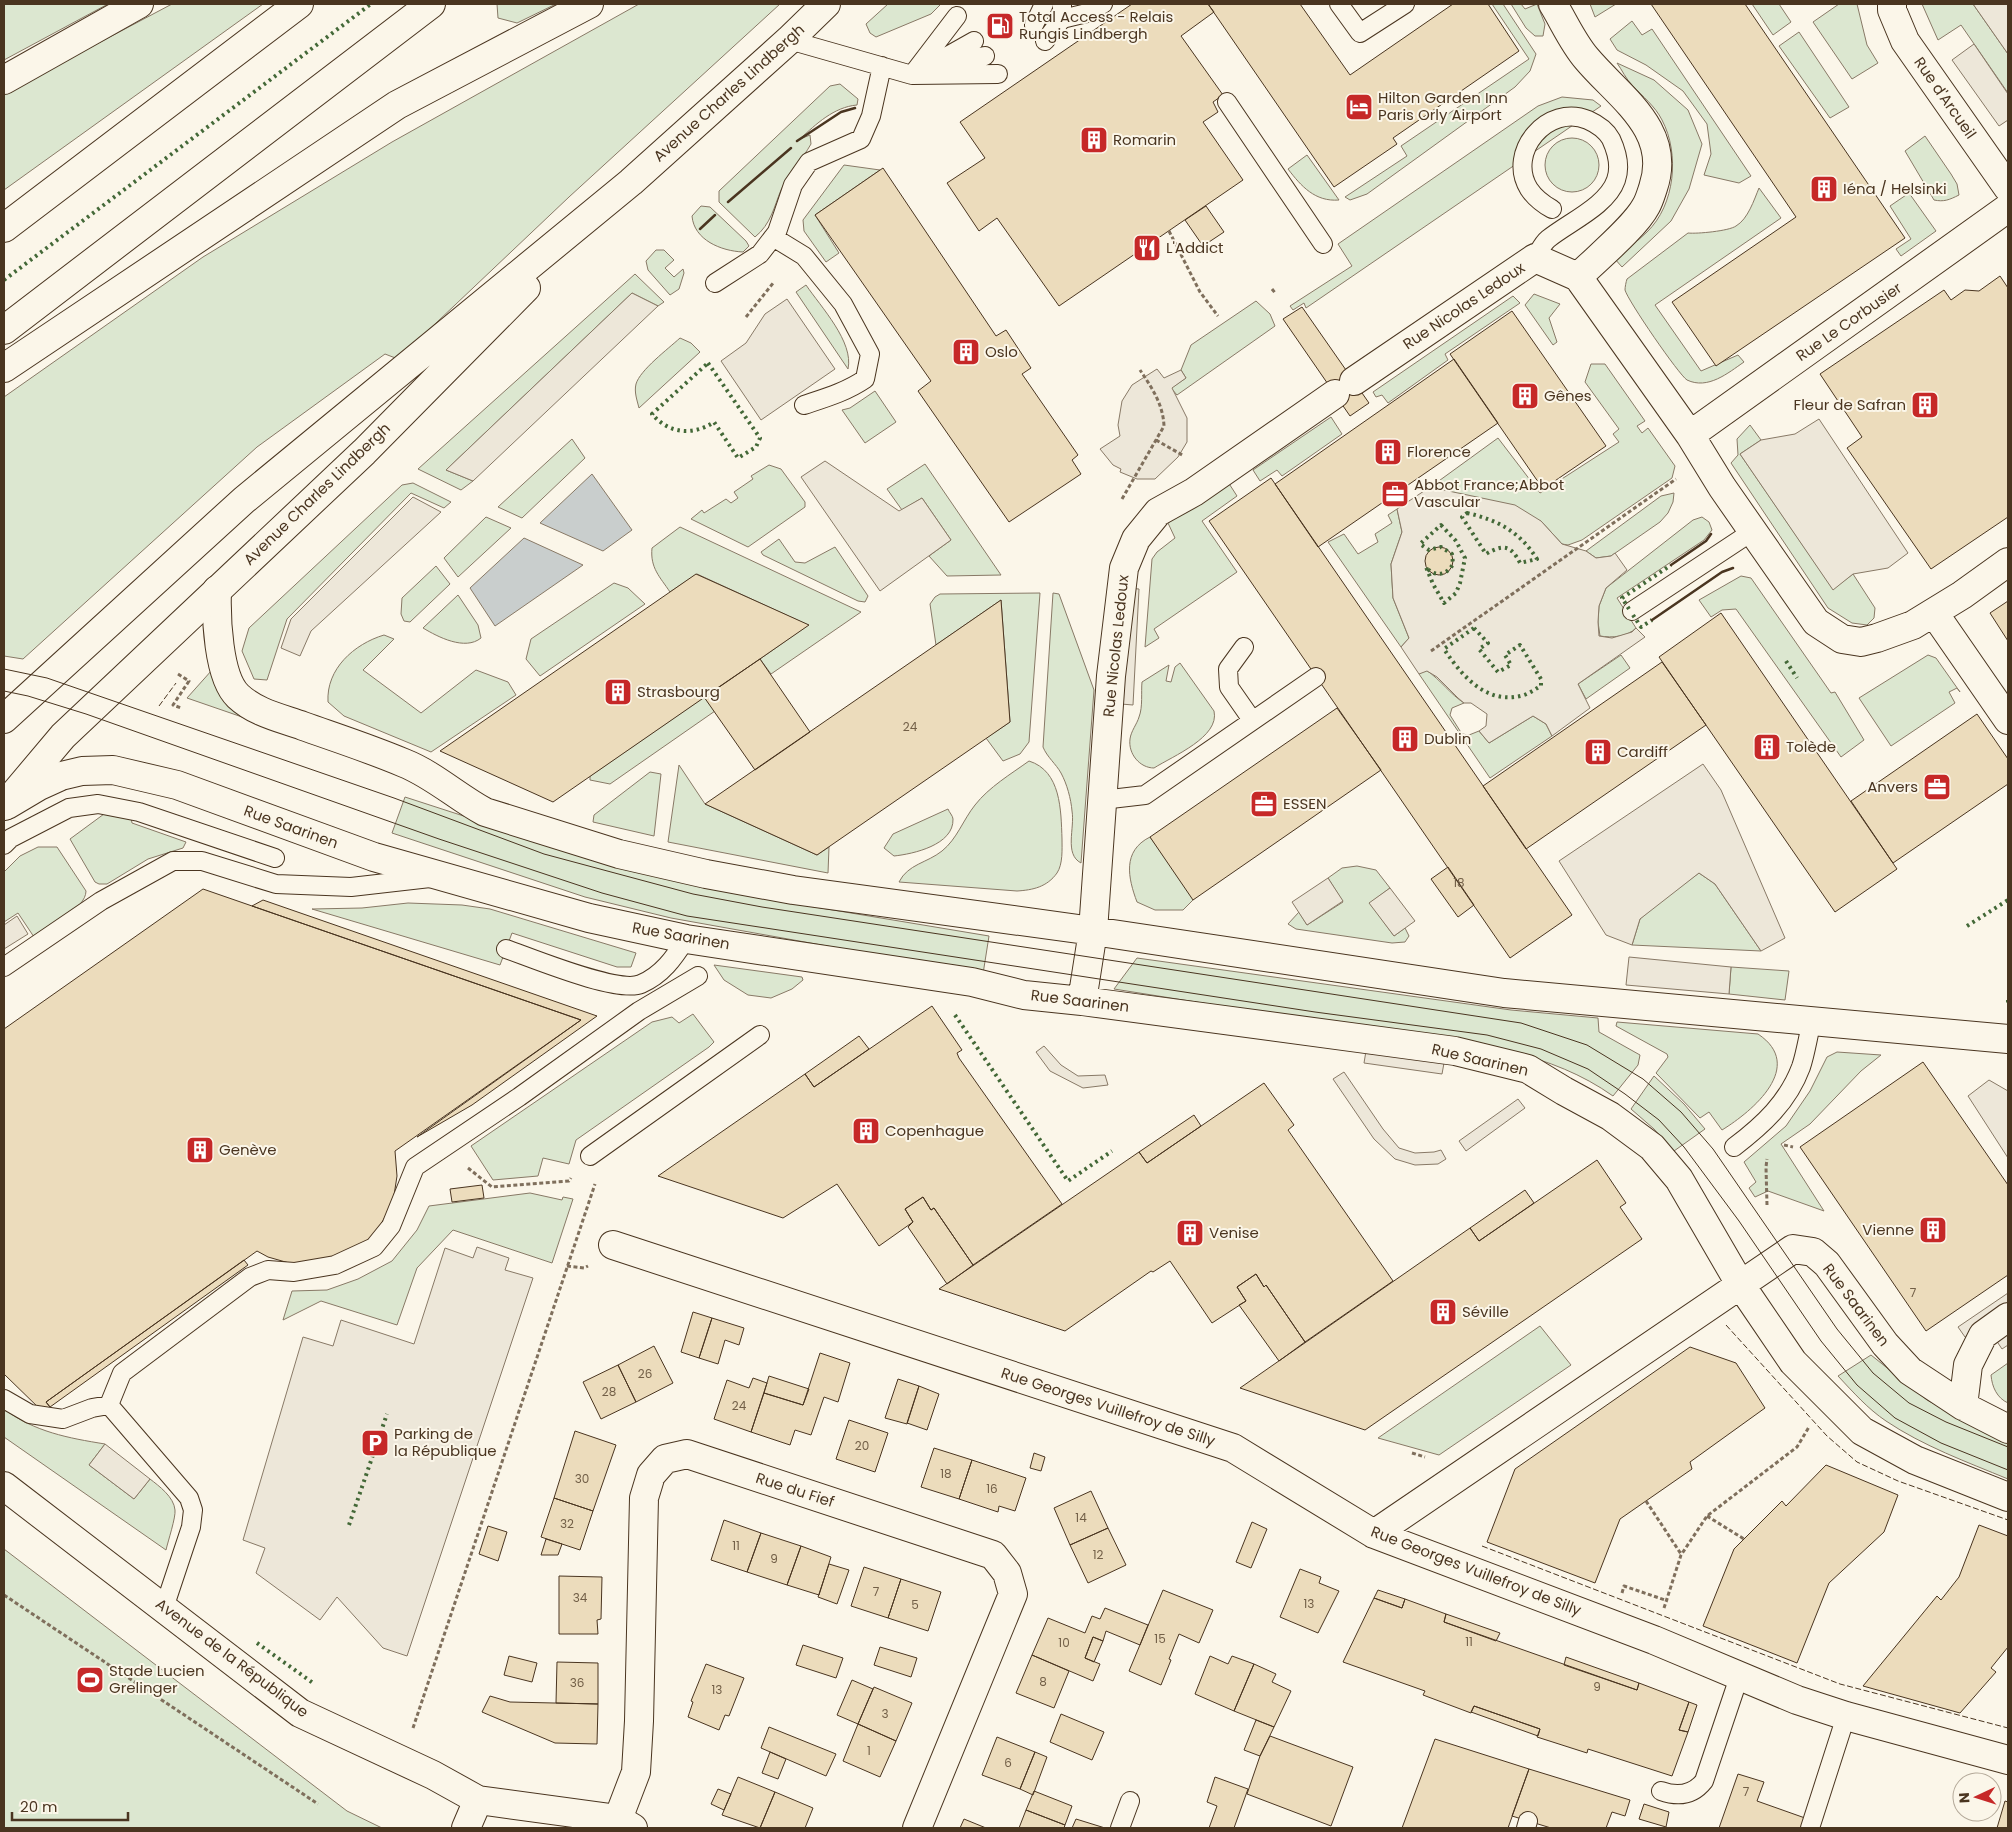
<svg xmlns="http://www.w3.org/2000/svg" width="2012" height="1832" viewBox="0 0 2012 1832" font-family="Poppins,sans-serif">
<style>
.green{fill:#dce7d0;stroke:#887966}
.parking{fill:#ede7d9;stroke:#887966}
.water{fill:#c9cecd;stroke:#887966}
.building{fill:#ecdcbc;stroke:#4a3520}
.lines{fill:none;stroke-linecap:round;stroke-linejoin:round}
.service-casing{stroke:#4a3520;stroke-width:20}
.minor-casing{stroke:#4a3520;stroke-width:30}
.tertiary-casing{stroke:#4a3520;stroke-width:30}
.secondary-casing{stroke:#4a3520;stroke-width:30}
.motorway-casing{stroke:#4a3520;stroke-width:30}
.path{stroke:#7f6f5c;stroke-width:3;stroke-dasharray:4 2.5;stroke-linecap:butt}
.service{stroke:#fbf6e9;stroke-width:18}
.minor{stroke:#fbf6e9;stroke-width:28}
.tertiary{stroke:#fbf6e9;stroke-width:28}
.secondary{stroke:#fbf6e9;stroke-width:28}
.motorway{stroke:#fbf6e9;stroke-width:28}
.tram{stroke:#4a3520;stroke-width:1}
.hedge{stroke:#436837;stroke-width:4;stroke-dasharray:2.5 4;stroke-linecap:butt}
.fence{stroke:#4a3520;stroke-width:1;stroke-dasharray:6 2.5;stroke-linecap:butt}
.wall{stroke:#4a3520;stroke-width:2.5}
.labels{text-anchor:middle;stroke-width:4;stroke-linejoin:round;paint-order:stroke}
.number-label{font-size:12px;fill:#725f47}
.poi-label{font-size:15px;fill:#4a3520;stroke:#fbf6e9;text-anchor:start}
.street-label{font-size:15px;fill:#4a3520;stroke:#fbf6e9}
</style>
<rect width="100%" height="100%" fill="#fbf6e9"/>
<path class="green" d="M4 4H108L4 60Z
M172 4H263L4 190V93Z
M497 4H556L517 23 498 18Z
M639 4H780L569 197 398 359 385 354 257 447 23 659 4 656V397L203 257 392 142Z
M888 4H941L931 14 876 37 870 33 866 24Z
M1492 4H1503L1536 54 1530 71 1515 87 1367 194 1350 200 1345 197 1407 156 1401 146 1529 59Z
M1511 4H1521L1525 9 1537 4 1545 24 1543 36H1535L1526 28Z
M1590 4H1616L1595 17Z
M1752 4H1779L1791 22 1773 35Z
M1839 4H1857L1867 45 1878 63 1852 79 1813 22Z
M1922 4H1973L2008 54V93L1961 25 1938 40Z
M1632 21 1642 35 1652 29 1751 176 1739 183 1704 175 1711 154 1707 124 1683 91 1646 65 1617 50 1610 39Z
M1799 32 1849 107 1830 118 1779 46Z
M1617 63 1654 80 1688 110 1702 144 1689 189 1671 221 1622 267 1614 258C1625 250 1637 242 1647 232 1675 205 1680 154 1662 120 1655 106 1643 97 1632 85 1626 79 1622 70 1617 63Z
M840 84 858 99 857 105C834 107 816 124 800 139L810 135 811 144C802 160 789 173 781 190 774 207 771 224 755 237L719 202V191L830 86Z
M1562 97 1593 100 1601 106 1306 308 1304 303 1293 310 1290 306 1352 266 1338 244 1538 106Z
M1925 136 1951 174 1957 184 1959 195C1949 200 1944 202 1934 200L1905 151Z
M1545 165a27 27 0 1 1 54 0a27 27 0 1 1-54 0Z
M1307 155 1339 200C1315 202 1301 186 1288 169Z
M844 165 880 170 815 215 839 253 826 262 804 231 803 220Z
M1759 188 1781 218 1655 305 1701 371 1738 355 1744 362C1728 373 1708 390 1687 380 1679 375 1628 301 1625 290 1625 287 1626 282 1627 279L1688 233C1697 234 1729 231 1736 226 1748 219 1754 200 1759 188Z
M1909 193 1936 231 1901 256 1896 249 1911 239 1890 206Z
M701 206 710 207 746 241 749 246 743 252C721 251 694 240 692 216Z
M656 250H664L674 260 665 268 674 277 683 269 684 273 679 289 670 295 648 270 646 261Z
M635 274 664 302 658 306 632 293 446 470 473 481 461 490 418 469Z
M806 285C821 307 854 342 848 369L796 292Z
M1534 294 1560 304 1549 318 1557 342 1553 345 1525 305Z
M1513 296 1520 303 1445 354 1448 360 1388 403 1382 395 1376 397 1373 392Z
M1256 301 1270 314 1275 326 1177 395 1171 388 1186 378 1181 370 1191 345Z
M680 338 691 343 700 352 639 408C637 400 634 392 636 384 640 370 668 349 680 338Z
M1591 364H1605L1645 421 1637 426 1642 433 1648 428 1675 466 1672 478 1582 540 1568 545 1562 544 1541 521 1472 497 1438 489 1436 483 1498 438 1540 493 1619 442 1613 434 1619 429 1585 382Z
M875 391 896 422 865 443 842 410 850 408Z
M1331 417 1342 434 1282 476 1277 470 1260 481 1253 470Z
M1750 425 1761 440 1740 454 1833 589 1853 574 1875 608 1874 618 1867 625 1852 623 1828 608 1731 463 1738 455 1737 439Z
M572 439 585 458 522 518 498 507Z
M925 464 1001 575 947 576 929 556 951 540 922 498 902 510 887 489Z
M769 465 781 469 805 502V507L748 547 691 519 702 510 704 513 726 499 731 503 738 498 734 492 753 479 751 476Z
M1228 482 1237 496 1202 521 1237 572 1154 629 1159 638 1145 647 1152 559 1157 552 1175 538 1168 523Z
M413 483 451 502 444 508 411 493 287 619 267 680 254 679 242 651 249 628 402 485Z
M1674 493 1673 502 1668 513 1660 522 1611 556 1596 558 1586 551 1661 496Z
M1397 509 1402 532 1391 564 1393 598 1409 638 1401 647 1328 542 1344 534 1358 554 1378 542 1375 534 1392 523 1388 515Z
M486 517 511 528 458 577 444 558Z
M1702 517 1709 522 1712 530 1704 540 1617 598 1636 628C1627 637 1612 638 1600 636L1598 622 1599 606 1606 588 1693 520Z
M680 527 861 612 771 674 760 659 808 625 697 574 670 592C660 577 650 568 652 548Z
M779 539 795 562 805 563 835 547 868 596 865 602 858 601 763 555 761 552Z
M436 566 450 584 410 622 404 621 401 614 402 598Z
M1741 576 1751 578 1831 693 1835 692 1864 740 1841 757 1736 609 1722 610 1711 617 1699 600Z
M614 583 628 588 645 604 540 676 526 659 531 639Z
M1040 593 1029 742 1020 754 1003 761 986 738 1010 722 1001 600 936 645 930 604 935 597 940 594Z
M1053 593 1059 594 1094 690 1081 863C1064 854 1075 828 1072 811 1071 799 1067 784 1061 773 1056 764 1047 757 1043 747Z
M458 595 478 625 481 638C465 651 438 637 423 628Z
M384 635 394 639 363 670 421 713 476 670 508 682 516 695 431 752 344 716 328 702C326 669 354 644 384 635Z
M1621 655 1630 668 1586 699 1578 684Z
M1928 655 1936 658 1960 692 1957 688 1949 692 1955 703 1891 746 1859 698Z
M1180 663 1214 711C1220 737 1173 756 1154 768 1140 768 1128 754 1130 739 1131 731 1137 724 1139 717 1143 707 1141 692 1142 682L1169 665 1166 681 1171 682 1175 667Z
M212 670 226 698 245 718 187 698Z
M1426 670C1441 680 1450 694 1464 703L1452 708 1450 715 1462 734 1469 735 1479 731 1489 743 1533 716 1546 724 1552 736 1490 778 1419 674Z
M704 697 715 711 610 784 590 780V776Z
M1029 761C1061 771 1061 810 1062 839 1062 849 1063 864 1057 873 1047 887 1033 890 1017 891L899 882C908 864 927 863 942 851 957 839 963 820 975 805 989 787 1011 774 1029 761Z
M679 765 705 804 817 855 829 847 828 873 668 842Z
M650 772 661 774 654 836 593 822 594 815Z
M405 797 618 866 803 905 989 936 983 974 671 918 585 897 392 833Z
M948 809C949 812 953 816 953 819 954 845 913 854 894 856L884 848 893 834Z
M104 814 131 818 132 823 186 842 183 848 148 859 107 884H99L95 882 70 839Z
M1150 837 1195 898 1183 910H1155L1137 902C1128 878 1122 851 1150 837Z
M38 847H57L86 891C86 909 48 927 34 937L18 913 4 922V872L20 856Z
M1357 866 1376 870 1390 888 1370 903 1394 936 1405 928 1409 936 1405 942 1392 943 1296 929 1288 924 1299 912 1307 925 1343 902 1328 878 1342 868Z
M1699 873 1715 884 1761 951 1632 945 1640 919 1661 900Z
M408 903 462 905 490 909 636 953 631 967H617L512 933 500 965 312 909 362 908Z
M1137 958 1511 1010 1598 1018 1599 1032 1640 1055 1638 1065 1613 1096C1582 1074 1548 1061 1512 1052L1114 989Z
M714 965 802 977 803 980 792 989 771 998 748 995 724 980Z
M1731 967 1789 971 1785 1000 1729 994Z
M693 1014 714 1042 709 1047 576 1140 569 1164 543 1158 538 1176 493 1180 471 1146 652 1022 672 1017 679 1023Z
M1617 1022 1758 1034C1806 1066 1753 1111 1722 1130L1709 1112 1700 1118 1656 1073 1668 1057 1667 1054 1616 1026Z
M1837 1052 1881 1055 1861 1071 1810 1124 1781 1144 1824 1211 1768 1191 1755 1197 1749 1188 1756 1182 1744 1162 1786 1126 1810 1091 1827 1057Z
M1654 1076 1684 1104 1705 1129 1674 1151 1654 1129 1631 1109Z
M530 1193 562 1200 563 1197 573 1199 552 1263 453 1230 417 1268 397 1325 321 1301 283 1320 292 1291 327 1290 358 1279 392 1261 417 1230 429 1206Z
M1540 1326 1571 1365 1439 1455 1378 1438Z
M1871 1355 1927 1400 1986 1432 2008 1441V1479C1967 1462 1923 1446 1886 1421 1868 1409 1853 1392 1838 1376Z
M2008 1363V1403C1997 1398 1992 1387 1991 1375Z
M4 1409C35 1432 68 1438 105 1444L89 1465 134 1499 150 1479C159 1486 174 1497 175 1510 176 1517 168 1541 166 1550L4 1437Z
M4 1549 347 1811 382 1828H4Z"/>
<path class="parking" d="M1973 4H2008V54Z
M1974 44 2008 94V120L1999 126 1952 60Z
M632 293 658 306 473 481 446 470Z
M787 299 835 369 761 420 721 361 746 343 765 314Z
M1157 369 1164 378 1181 370 1186 378 1172 388 1187 418V442L1178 457 1155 479H1137L1120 472 1121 469 1113 465 1100 449 1120 436 1118 425 1122 401 1132 385Z
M1819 419 1908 553 1888 568 1853 574 1833 590 1740 454 1761 440 1795 434Z
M825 461 899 511 922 498 951 540 880 591 801 477Z
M1436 483 1439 489 1515 505 1541 521 1562 544 1586 551 1596 558 1611 556 1615 553 1627 570 1606 588 1599 606 1598 622 1599 636 1612 638 1632 632 1636 628 1645 637 1578 684 1590 708 1552 736 1546 724 1533 716 1489 743 1479 731 1486 726 1487 714 1471 703H1464L1458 698 1437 677 1427 671 1419 674 1401 647 1409 638 1393 598 1391 564 1402 532 1397 509Z
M413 497 441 512 311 631 300 656 281 648 291 619Z
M1128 588 1139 589 1133 705 1121 704Z
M1703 764 1721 790 1785 938 1761 951 1715 884 1699 873 1640 919 1632 945 1606 935 1559 861Z
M1328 878 1343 901 1307 925 1292 902Z
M1390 888 1415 921 1394 936 1369 903Z
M17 916 28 934 4 949V925Z
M1629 957 1731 967 1729 994 1626 985Z
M1044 1046 1061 1065 1078 1076 1105 1075 1108 1085 1083 1088 1050 1071 1036 1052Z
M1366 1051 1444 1063 1442 1074 1364 1063Z
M1344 1072 1383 1129 1399 1148 1415 1153 1434 1152 1441 1150 1446 1159 1438 1164 1415 1165 1395 1159 1374 1139 1333 1079Z
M1989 1080 2008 1091V1158L1968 1096Z
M1518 1099 1525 1108 1466 1151 1459 1141Z
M477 1247 509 1258 505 1270 533 1278 407 1656 383 1648 337 1597 320 1620 256 1573 265 1548 243 1540 303 1337 333 1346 341 1320 414 1344 445 1248 473 1258Z
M2008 1293V1345L2002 1349 1996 1340 1965 1337 1958 1327Z
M105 1444 150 1479 134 1499 89 1465Z"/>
<path class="water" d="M592 474 632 530 603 551 540 523Z
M524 538 583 565 495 626 470 588Z"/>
<path class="building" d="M1132 4H1208L1214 12 1181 36 1223 95 1213 102 1218 112 1203 122 1243 180 1059 306 997 218 979 231 947 183 985 158 960 122Z
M1208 4H1300L1350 75 1453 4H1488L1519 51 1393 138 1397 144 1334 187Z
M1651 4H1745L1905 238 1716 366 1672 302 1796 217Z
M883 168 996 336 1006 330 1031 368 1022 374 1078 455 1072 460 1081 474 1009 522 918 391 931 381 815 215Z
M1206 206 1224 232 1203 246 1185 220Z
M2000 276 2008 288V517L1931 569 1847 448 1862 437 1820 374 1944 290 1951 300 1965 290 1979 291Z
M1302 307 1369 403 1350 416 1283 319Z
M1512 311 1606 446 1543 489 1450 354Z
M1454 359 1498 423 1318 547 1275 484Z
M1271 478 1572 915 1510 958 1209 521Z
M1425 561a14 14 0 1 1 28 0a14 14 0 1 1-28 0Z
M696 574 809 625 553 802 440 751Z
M1001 600 1010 722 817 855 705 804Z
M2008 601V641L1990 613Z
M1721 613 1897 869 1835 912 1659 657Z
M760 659 810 732 755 770 704 697Z
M1662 662 1706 725 1526 849 1483 786Z
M1337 708 1381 770 1193 900 1150 837Z
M1977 714 2008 759V784L1893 863 1851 801Z
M1448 867 1474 905 1458 917 1431 879Z
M203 889 581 1020 395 1151 397 1176 393 1202 378 1230 365 1244 331 1261 289 1263 268 1257 257 1251 46 1402 50 1407 43 1412 4 1374V1029Z
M263 900 597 1016 472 1105 417 1137 581 1020 252 906Z
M932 1006 962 1050 957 1053 959 1058 1062 1204 973 1265 934 1208 931 1210 923 1197 905 1209 913 1222 879 1246 837 1184 783 1218 658 1176 805 1074 814 1087Z
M859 1036 869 1049 814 1087 805 1074Z
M1923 1062 2008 1185V1275L1926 1331 1800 1147Z
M1264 1083 1294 1125 1288 1130 1393 1281 1305 1342 1266 1285 1264 1287 1256 1274 1237 1287 1246 1301 1212 1323 1170 1261 1153 1272 1151 1271 1065 1331 939 1289 1139 1152 1147 1163Z
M1194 1115 1201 1126 1147 1163 1139 1152Z
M1597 1160 1626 1203 1620 1207 1642 1239 1365 1430 1240 1388 1470 1228 1479 1241Z
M482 1185 484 1198 452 1202 450 1189Z
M1525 1190 1534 1203 1479 1241 1470 1228Z
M923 1197 931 1210 934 1208 973 1265 947 1284 908 1227 913 1222 905 1209Z
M244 1260 248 1265 50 1407 46 1402Z
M1256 1274 1264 1287 1266 1285 1305 1342 1279 1361 1239 1305 1246 1301 1237 1287Z
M693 1312 712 1318 699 1358 681 1352Z
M712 1318 744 1328 739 1345 725 1340 718 1364 699 1358Z
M654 1346 673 1383 636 1402 618 1365Z
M1690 1347 1736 1363 1765 1408 1690 1462 1692 1469 1620 1519 1595 1583 1487 1542 1515 1469Z
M820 1353 850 1363 838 1402 824 1397 811 1435 795 1430 790 1445 751 1432 764 1393 803 1405Z
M618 1365 636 1402 601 1419 583 1382Z
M769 1376 809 1389 803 1405 764 1393Z
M753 1378 767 1383 751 1432 714 1419 727 1380 749 1388Z
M898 1379 919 1386 907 1424 885 1418Z
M919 1386 939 1394 927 1430 907 1423Z
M849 1420 888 1433 875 1472 836 1459Z
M575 1431 616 1445 593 1511 554 1498Z
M934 1448 972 1460 959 1499 921 1487Z
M1034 1453 1045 1457 1041 1471 1030 1468Z
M972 1460 1026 1478 1015 1511 999 1506 998 1512 959 1499Z
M1826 1465 1898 1495 1884 1532 1829 1583 1797 1663 1703 1626 1734 1549 1782 1501 1786 1506Z
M1091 1491 1108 1528 1070 1545 1054 1508Z
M554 1498 593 1511 580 1550 541 1537Z
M724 1520 761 1533 747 1572 711 1560Z
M1252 1522 1267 1529 1251 1568 1236 1562Z
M1979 1525 2008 1536V1647L1991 1668 1996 1672 1960 1713 1863 1686 1937 1596 1941 1600 1959 1577Z
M488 1526 507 1532 498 1561 479 1554Z
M1108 1528 1126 1565 1088 1583 1070 1545Z
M761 1533 801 1546 787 1585 747 1572Z
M546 1539 562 1544 558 1555H541Z
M801 1546 831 1557 819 1595 787 1585Z
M829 1564 849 1570 837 1604 818 1597Z
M864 1567 901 1579 888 1618 851 1606Z
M1300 1569 1321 1577 1319 1583 1339 1591 1318 1633 1280 1617Z
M559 1576 602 1577 601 1619 597 1620 598 1634H559Z
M901 1579 941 1592 928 1631 888 1618Z
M1163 1590 1213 1610 1199 1643 1179 1634 1169 1659 1171 1660 1161 1685 1129 1671Z
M1378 1590 1405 1599 1402 1608 1374 1598Z
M1374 1598 1402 1608 1405 1599 1446 1614 1444 1622 1637 1690 1639 1683 1689 1702 1679 1730 1688 1732 1672 1776 1588 1749 1587 1753 1537 1737 1540 1729 1474 1706 1471 1713 1423 1695 1425 1691 1343 1662Z
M1105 1608 1148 1625 1140 1645 1106 1631 1103 1641 1093 1637 1085 1658 1100 1664 1093 1681 1032 1655 1048 1618 1085 1633 1092 1616 1100 1619Z
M1446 1614 1500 1633 1496 1641 1444 1622Z
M1093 1637 1103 1641 1094 1662 1085 1658Z
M803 1645 843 1658 836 1678 796 1665Z
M880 1647 917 1658 911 1677 874 1665Z
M1032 1655 1069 1671 1054 1708 1016 1693Z
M509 1656 537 1663 532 1682 504 1675Z
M1210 1656 1228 1664 1232 1656 1254 1664 1234 1711 1195 1694Z
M1566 1657 1639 1683 1637 1690 1564 1665Z
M557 1662 598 1663V1704L556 1703Z
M706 1664 744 1678 729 1716 725 1715 719 1730 688 1717 693 1702 691 1701Z
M1254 1664 1276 1674 1272 1682 1291 1691 1274 1727 1234 1711Z
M852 1680 873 1689 858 1724 837 1715Z
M874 1687 912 1703 896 1741 858 1724Z
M490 1696 510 1702 598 1704 597 1744 555 1743 482 1712Z
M1689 1702 1697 1705 1688 1732 1679 1730Z
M1474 1706 1540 1729 1538 1736 1471 1712Z
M1061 1714 1104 1732 1092 1760 1050 1742Z
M1256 1720 1274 1727 1260 1756 1244 1750Z
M858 1724 896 1741 880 1777 843 1761Z
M769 1727 836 1754 826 1776 761 1748Z
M1270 1736 1353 1767 1331 1826 1247 1794 1260 1756Z
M997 1737 1035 1752 1020 1789 982 1775Z
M1435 1739 1529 1769 1508 1828H1402Z
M770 1752 786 1759 778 1779 762 1773Z
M1035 1752 1047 1757 1033 1795 1020 1789Z
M1529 1769 1630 1800 1625 1816 1612 1812 1606 1828H1551L1512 1816Z
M1738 1774 1764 1782 1757 1801 1805 1818 1801 1828H1719Z
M738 1777 775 1792 760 1828 722 1815Z
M1215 1777 1248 1789 1234 1828H1209L1217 1806 1207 1802Z
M718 1789 731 1794 724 1810 711 1804Z
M1034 1791 1072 1806 1065 1825 1026 1810Z
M775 1792 813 1808 805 1828H760Z
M2005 1801 2008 1802V1828H1997Z
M1644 1804 1669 1812 1666 1827 1639 1819Z
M1026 1810 1065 1825 1064 1828H1019Z
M964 1819 986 1828H960Z
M1076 1819 1105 1828H1072Z"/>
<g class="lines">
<defs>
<path id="service" d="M1339 4 1360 33 1405 4
M1062 19 1087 13 1103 4
M1034 25 1044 4
M789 40 912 75 957 16
M1045 41 1062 19V4
M935 63 974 41
M940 68 985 56
M912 75 998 74
M1227 102 1323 244
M773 237 804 256 843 304 870 354 865 379C846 392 825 398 804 405
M1535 258C1539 252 1542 244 1548 239 1569 222 1607 206 1616 180 1621 166 1617 152 1611 139 1606 130 1597 124 1588 120 1548 103 1506 152 1529 189 1535 198 1543 204 1552 209
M715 283 760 254 777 232 793 185 809 162 861 139 871 116 882 66
M1632 611 1753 531
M1244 647 1228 669 1229 687 1252 720
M1102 800 1145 795 1316 677
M4 845 11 838 69 808 98 804 139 812 275 858
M506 949C532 958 618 994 641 984 662 975 674 958 686 939
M4 967 101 901 173 861H202L276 884 351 887 430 878
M1734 1147C1763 1125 1788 1102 1801 1067 1806 1052 1808 1036 1812 1021
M590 1156 760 1035
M4 1399 30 1414 63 1419 92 1408 109 1405 189 1498 193 1510 191 1527 164 1608
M109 1405 122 1373 250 1277 268 1270 294 1272 335 1265 374 1247 391 1226 415 1167 519 1097 639 1011 698 976
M1661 1791C1678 1797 1693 1795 1704 1781L1739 1677
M1120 1828 1130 1801
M1526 1828 1528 1821
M1810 1828 1846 1716"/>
<path id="minor" d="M1553 4C1564 22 1573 43 1587 59 1619 97 1673 130 1653 188 1651 194 1649 201 1646 206 1635 227 1596 259 1578 277
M1892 4V10L1905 41 2008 188
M1578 277 1690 435 1722 487 1816 622 1842 639 1861 642 1877 638 1913 625 1962 595 2008 562
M1354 381 1535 258 1578 277
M1690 435 2008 208
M217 590C216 617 218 677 238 696 256 713 281 718 303 726 337 738 371 749 404 763 434 775 457 797 485 812L619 854 706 874 793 890 1093 931 1504 993 2008 1039
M1934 613 2008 720
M7 805 39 786 61 776 82 771 113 770 177 785 374 857 589 918 686 939 972 982 1024 995 1082 1001 1455 1051 1528 1069 1564 1091 1610 1116 1652 1147 1679 1179 1740 1284 1793 1362 1862 1431 1915 1460 2008 1497
M1082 1001 1093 931 1111 676 1124 568 1136 539 1158 512 1194 492 1335 394
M613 1245 1233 1448 1374 1534 1654 1640 1797 1700 1846 1716 2008 1760
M1963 1406 1968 1365 1983 1335 2008 1317
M1374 1534 1793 1249 1813 1252 1827 1264 1885 1344 1910 1371 1963 1406 2008 1429
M618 1819 636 1772 639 1721 644 1498 651 1475 665 1459 687 1454 993 1555 1007 1573 1013 1594 917 1828
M466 1828 478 1800"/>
<path id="tertiary" d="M4 1486 300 1713 433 1775 478 1800 618 1819 633 1828"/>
<path id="secondary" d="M4 719 244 500 631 182 789 40 826 4
M4 806 63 736 364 452 526 288"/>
<path id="motorway" d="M4 80 139 4
M4 228 299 4
M4 330 431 4
M4 368 397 105 589 4"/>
</defs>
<use href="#service" class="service-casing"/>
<use href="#minor" class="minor-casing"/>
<use href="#tertiary" class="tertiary-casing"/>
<use href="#secondary" class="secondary-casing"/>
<use href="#motorway" class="motorway-casing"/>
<path class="path" d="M1169 231 1200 292 1218 316
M1272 289 1276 294
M746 317 774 282
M1156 440 1184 456
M1122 499 1164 426C1163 404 1152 388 1140 370
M1431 651 1676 479
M178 674 189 681 173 705 181 708
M1784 1145 1793 1147
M468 1168 492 1187 569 1181 571 1178
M1767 1205 1766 1167 1767 1159
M567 1266 584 1268 588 1266
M1412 1453 1425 1457
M1646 1501 1681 1554
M1707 1516 1744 1539
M1622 1593 1624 1586 1668 1601
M4 1595 318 1804
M1664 1608 1681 1555 1707 1516 1797 1447 1809 1427
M413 1728 595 1184"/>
<use href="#service" class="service"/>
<use href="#minor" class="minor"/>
<use href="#tertiary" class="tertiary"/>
<use href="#secondary" class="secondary"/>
<use href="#motorway" class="motorway"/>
<path class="tram" d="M4 669 47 678 394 798 544 854 693 894 762 907 1521 1023 1587 1045 1643 1079 1681 1112 1713 1149 1837 1329 1873 1373 1909 1403 1946 1422 2008 1447
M4 691 28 696 86 714 439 839 602 893 687 916 1315 1012 1487 1035 1541 1049 1588 1069 1625 1094 1659 1120 1684 1147 1739 1221 1821 1341 1857 1385 1895 1418 1941 1443 2008 1470"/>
<path class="hedge" d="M4 280 371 4
M708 363 760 438 756 447 738 458 714 422C693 436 669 434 652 414Z
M1467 513C1498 520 1520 532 1537 559L1520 563C1511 545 1503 544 1486 554L1462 517Z
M1441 525 1456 541 1465 558 1460 583 1456 593 1444 603 1433 584 1426 567C1435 578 1447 575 1453 564L1452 554 1441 547 1429 550 1420 544Z
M1629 609 1622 598 1671 565
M1633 615 1641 627 1652 620
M1474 628 1488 643 1479 649 1498 672 1511 665 1505 655 1520 645 1541 679V686C1535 689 1530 693 1524 695 1487 706 1462 676 1444 649Z
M1786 661 1797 678
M1967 926 2008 900
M2008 1000V1003
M955 1015 1068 1181 1112 1151
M349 1525 387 1414
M257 1643 313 1683"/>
<path class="fence" d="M159 706 176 683
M1726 1325 1827 1436 1857 1462 1898 1481 2008 1520
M1482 1546 1840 1684 2008 1728"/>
<path class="wall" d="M797 141 841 112 855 108
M728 202 791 148
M700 229 715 215
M1671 565 1706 541 1711 534
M1652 620 1722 572 1733 568"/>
</g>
<defs>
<symbol id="fuel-square" viewBox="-11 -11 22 22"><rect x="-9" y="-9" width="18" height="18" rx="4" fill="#c62828" stroke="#fbf6e9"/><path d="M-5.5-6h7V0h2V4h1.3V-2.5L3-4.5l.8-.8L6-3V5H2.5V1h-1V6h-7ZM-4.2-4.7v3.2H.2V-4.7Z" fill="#fff"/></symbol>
<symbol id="hotel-square" viewBox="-11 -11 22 22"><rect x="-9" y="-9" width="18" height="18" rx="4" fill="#c62828" stroke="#fbf6e9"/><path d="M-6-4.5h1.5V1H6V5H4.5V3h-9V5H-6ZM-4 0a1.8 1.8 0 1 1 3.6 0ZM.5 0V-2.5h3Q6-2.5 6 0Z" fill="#fff"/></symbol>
<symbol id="building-square" viewBox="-11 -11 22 22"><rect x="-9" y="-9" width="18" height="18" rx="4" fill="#c62828" stroke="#fbf6e9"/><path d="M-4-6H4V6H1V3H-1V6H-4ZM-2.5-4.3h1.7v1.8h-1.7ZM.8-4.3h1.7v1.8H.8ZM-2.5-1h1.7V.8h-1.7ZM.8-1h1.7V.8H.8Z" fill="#fff"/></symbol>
<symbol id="restaurant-square" viewBox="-11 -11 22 22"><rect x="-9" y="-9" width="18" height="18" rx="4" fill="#c62828" stroke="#fbf6e9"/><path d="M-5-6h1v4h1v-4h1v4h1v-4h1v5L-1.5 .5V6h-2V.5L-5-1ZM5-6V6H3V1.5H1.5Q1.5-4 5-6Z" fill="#fff"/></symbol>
<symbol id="office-square" viewBox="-11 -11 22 22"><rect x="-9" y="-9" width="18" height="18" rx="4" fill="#c62828" stroke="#fbf6e9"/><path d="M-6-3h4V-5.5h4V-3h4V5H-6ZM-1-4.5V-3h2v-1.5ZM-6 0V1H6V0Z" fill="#fff"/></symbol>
<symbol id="parking-square" viewBox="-11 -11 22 22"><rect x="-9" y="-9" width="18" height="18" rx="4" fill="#c62828" stroke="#fbf6e9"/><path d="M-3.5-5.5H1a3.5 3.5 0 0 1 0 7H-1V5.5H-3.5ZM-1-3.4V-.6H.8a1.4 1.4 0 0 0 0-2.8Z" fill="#fff"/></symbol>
<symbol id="stadium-square" viewBox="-11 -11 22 22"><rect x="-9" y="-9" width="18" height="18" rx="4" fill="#c62828" stroke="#fbf6e9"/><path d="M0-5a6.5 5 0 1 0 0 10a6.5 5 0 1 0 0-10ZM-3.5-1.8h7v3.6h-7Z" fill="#fff"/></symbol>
</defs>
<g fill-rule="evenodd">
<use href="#fuel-square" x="984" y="10" width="32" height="32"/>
<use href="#hotel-square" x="1343" y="91" width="32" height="32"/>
<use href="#building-square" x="1078" y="124" width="32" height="32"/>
<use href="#building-square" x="1808" y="173" width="32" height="32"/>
<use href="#restaurant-square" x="1131" y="232" width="32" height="32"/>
<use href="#building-square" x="950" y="336" width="32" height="32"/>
<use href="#building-square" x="1509" y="380" width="32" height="32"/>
<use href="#building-square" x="1909" y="389" width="32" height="32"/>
<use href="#building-square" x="1372" y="436" width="32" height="32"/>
<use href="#office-square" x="1379" y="478" width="32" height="32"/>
<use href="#building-square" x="602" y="676" width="32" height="32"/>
<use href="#building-square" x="1389" y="723" width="32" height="32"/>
<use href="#building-square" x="1751" y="731" width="32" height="32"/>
<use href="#building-square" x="1582" y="736" width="32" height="32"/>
<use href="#office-square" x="1921" y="771" width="32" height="32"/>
<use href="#office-square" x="1248" y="788" width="32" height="32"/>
<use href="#building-square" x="850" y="1115" width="32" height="32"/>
<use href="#building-square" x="184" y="1134" width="32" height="32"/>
<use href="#building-square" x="1917" y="1214" width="32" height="32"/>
<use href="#building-square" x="1174" y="1217" width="32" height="32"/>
<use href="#building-square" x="1427" y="1296" width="32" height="32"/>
<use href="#parking-square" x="359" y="1427" width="32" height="32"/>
<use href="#stadium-square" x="74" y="1664" width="32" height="32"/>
</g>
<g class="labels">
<g class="number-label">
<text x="910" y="731">24</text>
<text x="1459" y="887">18</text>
<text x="1913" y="1297">7</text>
<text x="645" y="1378">26</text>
<text x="609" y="1396">28</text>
<text x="739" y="1410">24</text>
<text x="862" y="1450">20</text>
<text x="946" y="1478">18</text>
<text x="582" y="1483">30</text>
<text x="992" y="1493">16</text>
<text x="1081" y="1522">14</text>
<text x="567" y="1528">32</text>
<text x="736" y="1550">11</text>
<text x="1098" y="1559">12</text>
<text x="774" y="1563">9</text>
<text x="876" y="1596">7</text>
<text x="580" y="1602">34</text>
<text x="1309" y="1608">13</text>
<text x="915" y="1609">5</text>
<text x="1160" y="1643">15</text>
<text x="1469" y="1646">11</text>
<text x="1064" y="1647">10</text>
<text x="1043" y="1686">8</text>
<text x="577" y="1687">36</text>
<text x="1597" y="1691">9</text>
<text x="717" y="1694">13</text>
<text x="885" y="1718">3</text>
<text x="869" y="1755">1</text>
<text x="1008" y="1767">6</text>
<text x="1746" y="1796">7</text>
</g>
<g class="poi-label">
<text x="1019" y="22">Total Access - Relais<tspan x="1019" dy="17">Rungis Lindbergh</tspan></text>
<text x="1378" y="103">Hilton Garden Inn<tspan x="1378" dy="17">Paris Orly Airport</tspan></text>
<text x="1113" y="145">Romarin</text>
<text x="1843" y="194">Iéna / Helsinki</text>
<text x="1166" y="253">L'Addict</text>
<text x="985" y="357">Oslo</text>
<text x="1544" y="401">Gênes</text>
<text x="1906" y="410" text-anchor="end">Fleur de Safran</text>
<text x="1407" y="457">Florence</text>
<text x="1414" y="490">Abbot France;Abbot<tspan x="1414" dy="17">Vascular</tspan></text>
<text x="637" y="697">Strasbourg</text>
<text x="1424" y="744">Dublin</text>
<text x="1786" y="752">Tolède</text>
<text x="1617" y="757">Cardiff</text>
<text x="1918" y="792" text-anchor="end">Anvers</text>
<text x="1283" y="809">ESSEN</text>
<text x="885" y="1136">Copenhague</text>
<text x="219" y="1155">Genève</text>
<text x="1914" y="1235" text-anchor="end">Vienne</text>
<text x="1209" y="1238">Venise</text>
<text x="1462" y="1317">Séville</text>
<text x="394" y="1439">Parking de<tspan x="394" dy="17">la République</tspan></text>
<text x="109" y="1676">Stade Lucien<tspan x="109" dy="17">Grelinger</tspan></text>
</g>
<g class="street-label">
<text transform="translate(729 93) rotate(-42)" y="5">Avenue Charles Lindbergh</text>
<text transform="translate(1945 98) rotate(55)" y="5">Rue d'Arcueil</text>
<text transform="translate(1464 306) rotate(-34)" y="5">Rue Nicolas Ledoux</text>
<text transform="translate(1849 322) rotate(-35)" y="5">Rue Le Corbusier</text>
<text transform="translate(317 494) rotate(-44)" y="5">Avenue Charles Lindbergh</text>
<text transform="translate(1116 646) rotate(-84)" y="5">Rue Nicolas Ledoux</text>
<text transform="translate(291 827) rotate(20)" y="5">Rue Saarinen</text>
<text transform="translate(681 936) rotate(10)" y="5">Rue Saarinen</text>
<text transform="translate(1080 1001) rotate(7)" y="5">Rue Saarinen</text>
<text transform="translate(1480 1060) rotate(13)" y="5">Rue Saarinen</text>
<text transform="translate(1856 1305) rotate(53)" y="5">Rue Saarinen</text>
<text transform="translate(1108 1407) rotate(18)" y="5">Rue Georges Vuillefroy de Silly</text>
<text transform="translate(795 1490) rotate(18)" y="5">Rue du Fief</text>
<text transform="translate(1476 1571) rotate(21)" y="5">Rue Georges Vuillefroy de Silly</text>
<text transform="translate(232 1658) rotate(37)" y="5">Avenue de la République</text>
</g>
</g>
<rect width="2012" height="1832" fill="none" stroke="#4a3520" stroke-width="10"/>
<g transform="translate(1977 1797) rotate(266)"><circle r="24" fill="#fbf6e9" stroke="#b4a999"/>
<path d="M0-4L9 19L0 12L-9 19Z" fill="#c62828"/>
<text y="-8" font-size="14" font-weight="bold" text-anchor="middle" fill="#4a3520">N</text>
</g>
<path d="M12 1812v8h116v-8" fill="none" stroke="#4a3520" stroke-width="2.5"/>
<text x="20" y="1812" font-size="15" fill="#4a3520" stroke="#fbf6e9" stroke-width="4" paint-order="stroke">20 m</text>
</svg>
